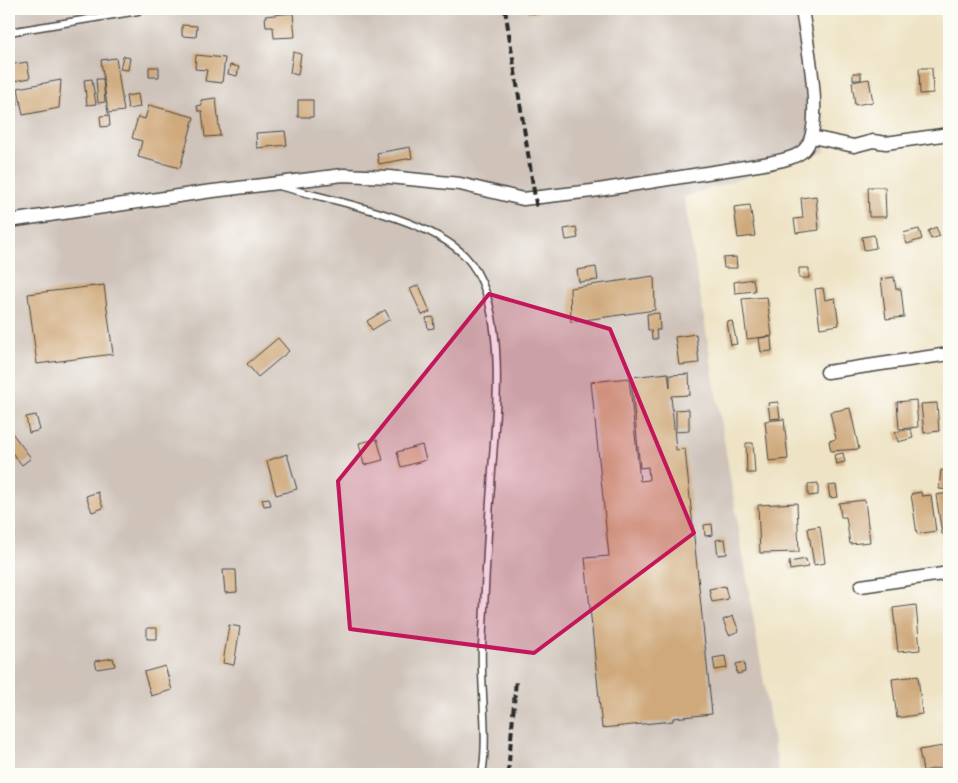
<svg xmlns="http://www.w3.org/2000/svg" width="958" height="783" viewBox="0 0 958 783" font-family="'EB Garamond',serif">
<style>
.industrial{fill:#cec2b9}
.building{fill:#cfa97c}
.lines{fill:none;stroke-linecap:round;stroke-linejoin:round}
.lane-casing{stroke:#484742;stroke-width:9}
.street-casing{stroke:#484742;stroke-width:15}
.lane{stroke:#fff;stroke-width:6}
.street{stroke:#fff;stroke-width:12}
.rail{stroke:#2b2b2b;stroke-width:4;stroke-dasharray:8 4;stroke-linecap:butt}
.marked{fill:#c2185b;fill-opacity:0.2;stroke:#c2185b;stroke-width:4;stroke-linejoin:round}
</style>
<rect width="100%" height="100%" fill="#fdfcf7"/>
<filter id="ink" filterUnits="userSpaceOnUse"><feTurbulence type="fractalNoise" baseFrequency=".02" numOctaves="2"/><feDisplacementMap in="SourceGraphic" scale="10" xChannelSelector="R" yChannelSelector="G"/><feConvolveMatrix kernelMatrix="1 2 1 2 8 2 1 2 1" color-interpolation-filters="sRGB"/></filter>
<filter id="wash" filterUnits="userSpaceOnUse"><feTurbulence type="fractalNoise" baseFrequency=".0096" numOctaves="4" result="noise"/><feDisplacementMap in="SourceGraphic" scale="20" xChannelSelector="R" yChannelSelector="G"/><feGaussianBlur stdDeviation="1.12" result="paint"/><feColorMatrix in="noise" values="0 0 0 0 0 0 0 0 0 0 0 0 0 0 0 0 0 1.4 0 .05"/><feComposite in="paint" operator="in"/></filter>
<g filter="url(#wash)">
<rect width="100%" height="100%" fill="#eee3c5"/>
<path class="industrial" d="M9 9H804L825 152 684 197 779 774H9Z"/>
<g id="blocks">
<path class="building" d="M527 9H539L538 14 527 13Z
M293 13 295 37 274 38 273 27H266L265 16Z
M182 25 197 26 196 37 182 36Z
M293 52 301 54 298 75 290 73Z
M196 55 225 58 222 83 205 81 207 70 195 69Z
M123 56 130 58 128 70 120 69Z
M116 58 124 111 108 113 101 60Z
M27 62 30 78 9 82V65Z
M230 65 239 67 237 76 228 74Z
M149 67H159V77H149Z
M919 68H932L933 93 920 94Z
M853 73H861V80H853Z
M92 79 96 104 87 105 84 80Z
M96 79H103L105 102 98 103Z
M869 79 873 102 855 105 852 82Z
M61 80 59 108 23 115 18 88Z
M15 88 18 105 9 107V89Z
M138 94 140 107 128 109 126 96Z
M216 98 220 136 205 137 202 111H198L197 106 202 105 201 100Z
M298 100H313V117H298Z
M149 105 194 117 180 168 138 157 142 141 132 138 138 117 145 119Z
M109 115 110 126 101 127 100 116Z
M285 131 287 145 257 148 256 133Z
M410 147 412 158 379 164 377 153Z
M868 187H885L886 217H869Z
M816 196 819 230 796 233 794 219 803 218 801 198Z
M750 205 755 236 738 238 734 207Z
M576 227 578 238 566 240 564 229Z
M936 227 940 236 931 239 928 231Z
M919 229 922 239 907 244 903 233Z
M874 235 876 248 864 250 862 237Z
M736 257 737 268H724L723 258Z
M596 267 598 280 579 282 577 270Z
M799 268H809V278H799Z
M654 276 655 310 571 322 570 288Z
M894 277 896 289H901L904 317 886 319 881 279Z
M753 279 755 291 735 293 734 282Z
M104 285 113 354 37 364 28 294Z
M419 285 430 312 422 315 410 289Z
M823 288 825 300 835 298 839 325 820 328 815 289Z
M767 297 772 336 747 339 742 299Z
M385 310 390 319 372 330 367 321Z
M659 313 660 330H656L657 339H652L651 330H648L647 314Z
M433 317 434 328 428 329 426 318Z
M732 321 737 344 731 345 727 322Z
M696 334 699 363 679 365 675 337Z
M771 337 772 351 761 352 759 338Z
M278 338 289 351 258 377 247 364Z
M668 373 670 388V375L689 374 690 395 671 396 676 450 685 449 712 714 673 718V721L602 728 585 558 609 556 591 382 629 378 640 481 649 480 648 467 640 468 631 377Z
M916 400 918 427 899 429 897 402Z
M778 402 780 418 770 419 768 403Z
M937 403 939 431 924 433 921 404Z
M850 408 859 449 831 451 829 441 836 439 830 412Z
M689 409V431L676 432V410Z
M36 415 40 430 29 433 26 417Z
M784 419 788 459 769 461 765 421Z
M9 429 31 458 22 465 9 449Z
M911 429 913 438 898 442 895 432Z
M377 439 383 460 364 465 359 443Z
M746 443H753L755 473H747Z
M422 445 426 460 401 467 397 452Z
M843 453 845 462 836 464 834 455Z
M287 454 297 489 276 495 267 461Z
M941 470 949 471V490L939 489Z
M818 483V495L808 496V484Z
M836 485 838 497 830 498 828 486Z
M98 492 103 508 92 512 86 496Z
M921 492 922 496 931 495 936 531 917 534 911 494Z
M948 493 949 533 942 534 936 495Z
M269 498 271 505 264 506 262 499Z
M865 500 870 542 850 544 846 517H841L839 503Z
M797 503 799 552 760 553 758 505Z
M712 524 713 535 705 536 704 525Z
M820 526 825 563 814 565 808 528Z
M725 539 727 554 718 555 716 540Z
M806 559 808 567 790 570 789 562Z
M223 570H236L237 592 225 593Z
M725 586 728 599 712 602 709 589Z
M916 605 920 650 898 652 893 608Z
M733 616 739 631 729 635 723 620Z
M229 625 240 627 234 665 223 663Z
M147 628H157V639H147Z
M725 656 727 668 715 670 713 658Z
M113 658 115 666 97 669 95 661Z
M744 662 745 672 737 674 736 664Z
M165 666 172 690 151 696 144 672Z
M918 676 922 714 897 718 892 679Z
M949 745V766L923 771 919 750Z
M76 771V774H49V773Z"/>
</g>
</g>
<g filter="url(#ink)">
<use href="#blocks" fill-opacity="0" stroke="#484742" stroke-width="1"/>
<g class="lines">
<defs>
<path id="lane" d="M9 32 138 11
M279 186C330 200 429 218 465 256 512 305 494 425 491 487 487 540 485 593 482 646 480 687 489 735 482 774"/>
<path id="street" d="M812 137 854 146 873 141 886 143 949 134
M9 221 205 192 343 175 389 177 460 184 523 199 592 191 764 164C777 161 795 159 804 150 826 128 806 39 802 9
M827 372 949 354
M861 586 949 573"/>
</defs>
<use href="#lane" class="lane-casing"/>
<use href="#street" class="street-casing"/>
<use href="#lane" class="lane"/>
<use href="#street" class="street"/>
<path class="rail" d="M505 9 537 210
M508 774 516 680"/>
</g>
</g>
<path class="marked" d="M489 294 610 329 694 533 534 653 350 629 338 481Z"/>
<rect width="958" height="783" fill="none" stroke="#fdfcf7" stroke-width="30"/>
</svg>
